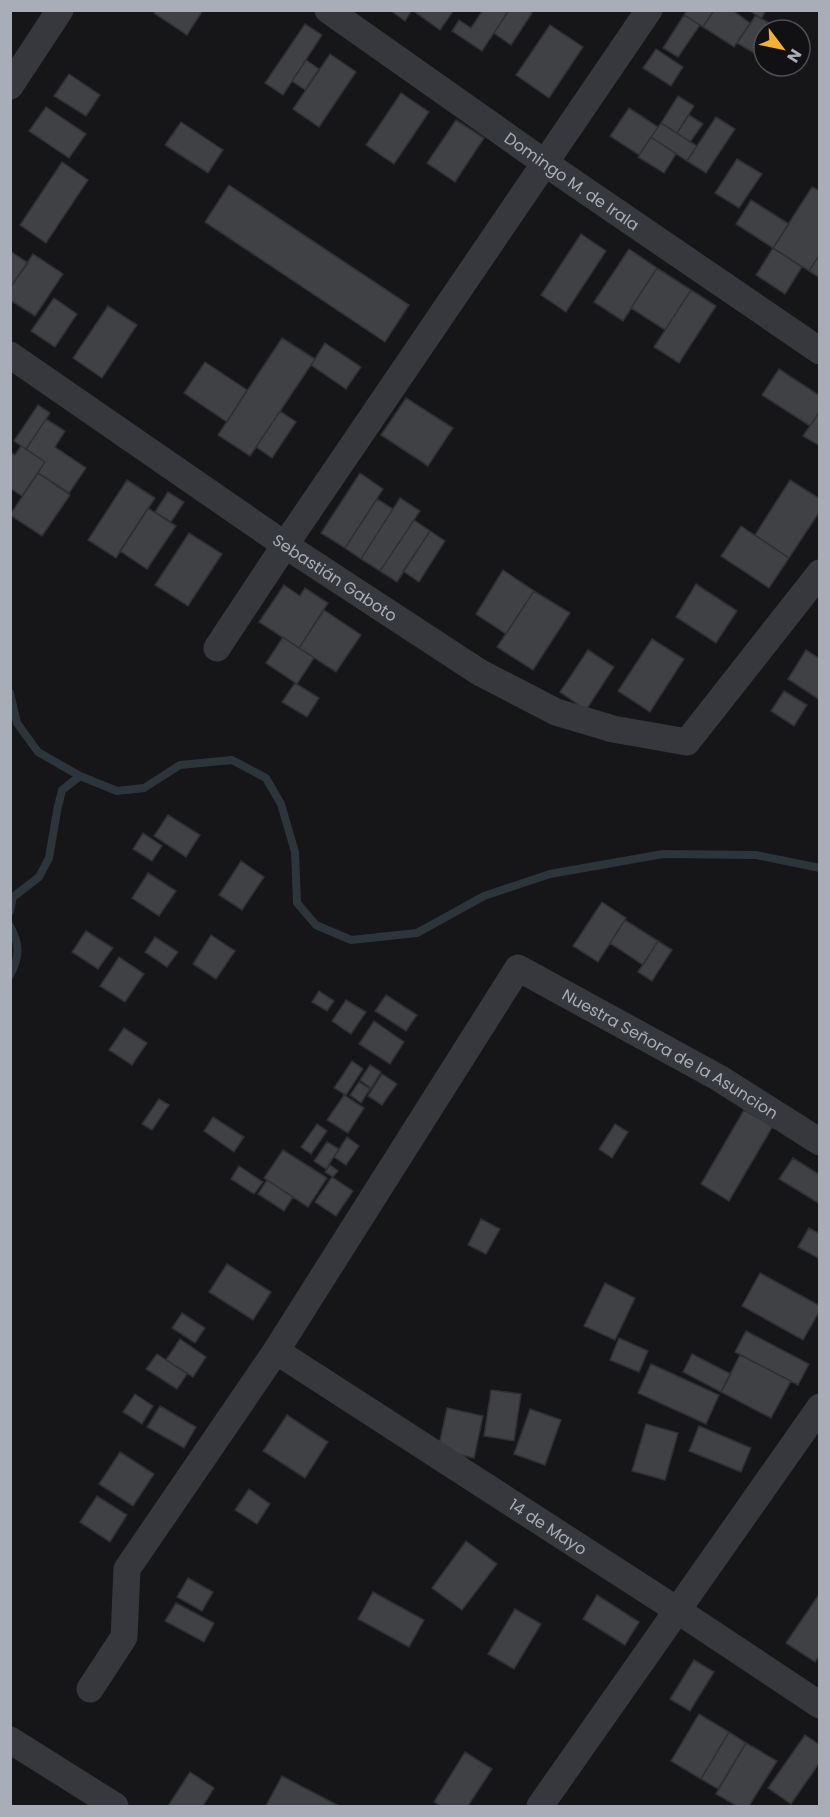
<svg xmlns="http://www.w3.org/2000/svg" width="830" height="1817" viewBox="0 0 830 1817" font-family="Poppins,sans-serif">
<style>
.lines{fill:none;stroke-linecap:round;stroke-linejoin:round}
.stream{stroke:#2c353c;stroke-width:8}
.building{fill:#404145;stroke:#303034;stroke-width:1.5}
.street{stroke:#37383d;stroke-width:27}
.labels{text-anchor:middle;stroke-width:4.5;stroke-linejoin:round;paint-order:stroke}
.street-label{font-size:16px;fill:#a8adb8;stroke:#111113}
</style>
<rect width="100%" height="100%" fill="#161618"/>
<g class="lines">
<path class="stream" d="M10 693 17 723 38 752 80 776 117 791 144 788 180 765 232 760 266 778 281 804 295 852 297 903 316 925 351 940 417 933 484 896 550 874 663 854 756 855 820 868
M10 911 13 897 39 877 49 858 57 811 62 790 80 776
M10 926C20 944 20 957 10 975"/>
</g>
<path class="building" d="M156 10H203L187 35 154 13Z
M390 10H412L405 21Z
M412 10H454L440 30Z
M483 10H509L482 51 452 31 459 20 471 28Z
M509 10H529L532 13 511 45 494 33Z
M687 10H714L703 27 684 15Z
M714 10H732L750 23 734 47 703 27Z
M749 10H766L761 19Z
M684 15 700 25 678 57 663 48Z
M756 15 772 25 768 30H764V37L754 53 737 43Z
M305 24 322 35 283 95 265 83Z
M550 25 583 47 549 98 516 75Z
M656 49 683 67 671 86 643 68Z
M330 54 356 72 319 127 293 109Z
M306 60 319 69 305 90 292 81Z
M69 74 100 95 86 116 54 96Z
M401 93 429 112 394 164 366 145Z
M678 96 694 106 677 133 661 123Z
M46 107 86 134 69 158 29 131Z
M629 108 658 127 639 155 610 136Z
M689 115 703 124 690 142 677 133Z
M716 117 735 129 706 173 687 161Z
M456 120 484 138 455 182 427 163Z
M181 122 223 150 208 173 165 145Z
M661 123 697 146 687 161 651 137Z
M651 137 676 154 664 173 638 157Z
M737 159 762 174 739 208 715 193Z
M62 162 88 180 46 243 20 225Z
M229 185 409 305 385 342 205 222Z
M812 187 820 191V254L809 271 773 248Z
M751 200 789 224 773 248 736 224Z
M581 234 606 251 566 312 541 295Z
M773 248 802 267 785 294 756 275Z
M629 249 657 268 623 321 594 302Z
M10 251 28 263 10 288Z
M33 254 63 274 35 316 10 300V288Z
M820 254V278L809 271Z
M657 268 691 290 665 330 631 308Z
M691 290 716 306 679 363 654 347Z
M54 298 77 314 55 347 31 331Z
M108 306 137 325 102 378 73 358Z
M282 338 315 359 250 456 218 435Z
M325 343 361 367 346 389 311 365Z
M205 362 247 390 227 422 184 393Z
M779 369 820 396V411L810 426 762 395Z
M406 398 453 428 428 466 381 435Z
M38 405 50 413 26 449 14 441Z
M280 411 296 422 272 458 256 447Z
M820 411V446L803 436Z
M46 419 65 431 55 447 86 468 69 493 38 473 45 462 26 449Z
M21 446 45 462 22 496 10 488V452L15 455Z
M38 473 70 495 42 536 10 515Z
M360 473 383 489 345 548 321 533Z
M127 480 155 498 116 558 88 540Z
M790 480 820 499V511L789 558 755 535Z
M168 492 184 502 171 522 155 512Z
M400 498 420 511 380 571 361 559Z
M377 499 393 509 361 559 345 548Z
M148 508 176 526 147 569 120 551Z
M414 520 430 531 397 582 380 571Z
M741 526 789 558 769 588 721 556Z
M430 531 445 541 419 582 403 571Z
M189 533 222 554 188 606 155 585Z
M503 570 534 591 506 634 476 614Z
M696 584 737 611 716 643 676 617Z
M284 585 300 596 305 588 328 603 299 648 259 622Z
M534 591 570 613 533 670 497 647Z
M324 610 361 635 336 672 299 648Z
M283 637 314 658 297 684 266 663Z
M652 639 684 659 650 712 618 691Z
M588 650 614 667 586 710 560 692Z
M806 650 820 659V700L788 679Z
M295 683 319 698 307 717 282 702Z
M784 691 807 705 794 726 771 711Z
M168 815 200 835 186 857 154 836Z
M143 833 162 846 152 861 133 849Z
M241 861 264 877 242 910 219 895Z
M148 873 176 891 159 916 132 898Z
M602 902 626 918 598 962 573 946Z
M625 920 658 941 643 965 610 943Z
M86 931 113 948 98 969 72 952Z
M211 935 235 951 216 979 193 964Z
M155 937 178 952 167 967 145 952Z
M658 941 672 950 652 981 638 972Z
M119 957 144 974 125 1002 100 986Z
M319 991 334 1001 327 1011 312 1002Z
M386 995 417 1015 406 1031 375 1011Z
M346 1000 366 1012 351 1034 332 1021Z
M374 1021 404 1042 390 1064 359 1044Z
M124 1028 147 1043 132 1065 109 1050Z
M352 1061 363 1069 346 1095 334 1088Z
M370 1065 381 1072 371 1088 360 1080Z
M382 1074 397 1084 382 1105 368 1096Z
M359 1082 370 1089 361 1103 350 1095Z
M344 1095 364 1108 348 1133 327 1120Z
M159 1099 169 1105 152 1130 142 1124Z
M744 1110 773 1126 729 1201 701 1184Z
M213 1117 244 1137 234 1152 204 1131Z
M317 1124 327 1131 311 1154 301 1147Z
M615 1124 628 1132 612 1158 599 1149Z
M347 1137 359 1146 346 1165 334 1157Z
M327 1142 339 1149 326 1169 314 1161Z
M283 1150 327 1178 308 1207 264 1178Z
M793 1158 820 1175V1204L779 1179Z
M330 1165 338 1171 333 1177 325 1172Z
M239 1166 263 1182 254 1194 231 1179Z
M332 1177 353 1191 336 1216 315 1202Z
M267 1180 293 1197 284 1211 258 1194Z
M481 1219 500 1229 486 1254 468 1245Z
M809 1228 820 1234V1259L798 1247Z
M227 1264 271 1292 253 1320 209 1292Z
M760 1273 820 1306V1310L803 1340 742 1306Z
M605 1283 635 1298 615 1340 584 1326Z
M182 1313 205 1328 195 1343 172 1328Z
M746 1331 809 1364 798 1385 735 1352Z
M619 1338 648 1351 639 1372 610 1360Z
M180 1339 206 1357 193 1377 166 1360Z
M157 1354 187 1374 177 1389 146 1369Z
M692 1354 731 1374 721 1392 683 1372Z
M740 1355 791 1381 771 1418 721 1392Z
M651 1364 719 1395 706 1424 638 1393Z
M491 1390 521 1394 514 1441 484 1436Z
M135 1394 153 1406 142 1424 123 1412Z
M160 1406 196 1427 184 1448 147 1427Z
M447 1408 483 1416 474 1458 438 1450Z
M530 1409 561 1420 545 1465 514 1454Z
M287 1415 328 1442 305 1478 263 1451Z
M646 1424 678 1433 665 1480 632 1471Z
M699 1426 751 1448 741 1472 689 1451Z
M120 1452 154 1474 133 1506 99 1484Z
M249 1489 270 1504 257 1524 235 1510Z
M97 1496 127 1515 110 1542 80 1522Z
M466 1541 497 1564 462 1610 432 1588Z
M188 1578 213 1592 202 1611 177 1597Z
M373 1592 424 1620 409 1647 358 1619Z
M820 1593V1655L815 1662 786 1643Z
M597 1595 639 1622 625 1645 583 1619Z
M176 1603 214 1623 204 1642 165 1621Z
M515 1609 541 1624 514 1669 488 1654Z
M694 1660 714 1672 690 1711 670 1699Z
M699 1714 729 1732 701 1779 671 1761Z
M729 1732 746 1743 718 1789 701 1779Z
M805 1735 820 1745V1762L791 1804 768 1788Z
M746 1743 777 1761 749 1806H737L716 1794Z
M465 1752 492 1769 468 1806H441L434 1802Z
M190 1772 214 1788 203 1806H168Z
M282 1776 339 1806H266Z"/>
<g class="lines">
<g class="street">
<path id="s1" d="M328 10 545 163 820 351"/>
<path d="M10 86 60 10"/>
<path id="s2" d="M10 355 285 545 479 672 556 712 613 729 687 742 820 573"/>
<path d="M217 648 285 545 649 10"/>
<path id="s3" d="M276 1351 677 1610 820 1705"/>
<path id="s4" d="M90 1689 124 1637 127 1569 276 1351 518 968 719 1078 820 1142"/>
<path d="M10 1740 115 1806"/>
<path d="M540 1806 820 1407"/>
</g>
</g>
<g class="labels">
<g class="street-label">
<text dy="6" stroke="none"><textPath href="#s1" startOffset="298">Domingo M. de Irala</textPath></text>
<text dy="6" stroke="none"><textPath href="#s2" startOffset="394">Sebastián Gaboto</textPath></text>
<text dy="6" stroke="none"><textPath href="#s4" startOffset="1022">Nuestra Señora de la Asuncion</textPath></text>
<text dy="6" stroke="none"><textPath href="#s3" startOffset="324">14 de Mayo</textPath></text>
</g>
</g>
<rect width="830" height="1817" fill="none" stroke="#a8adb8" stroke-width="24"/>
<g transform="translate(782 48) rotate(122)"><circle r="28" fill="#111113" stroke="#4d4f55" stroke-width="1.5"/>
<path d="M0-4.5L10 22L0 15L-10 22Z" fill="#f2b134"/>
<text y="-9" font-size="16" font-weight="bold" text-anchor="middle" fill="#a8adb8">N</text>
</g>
</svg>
